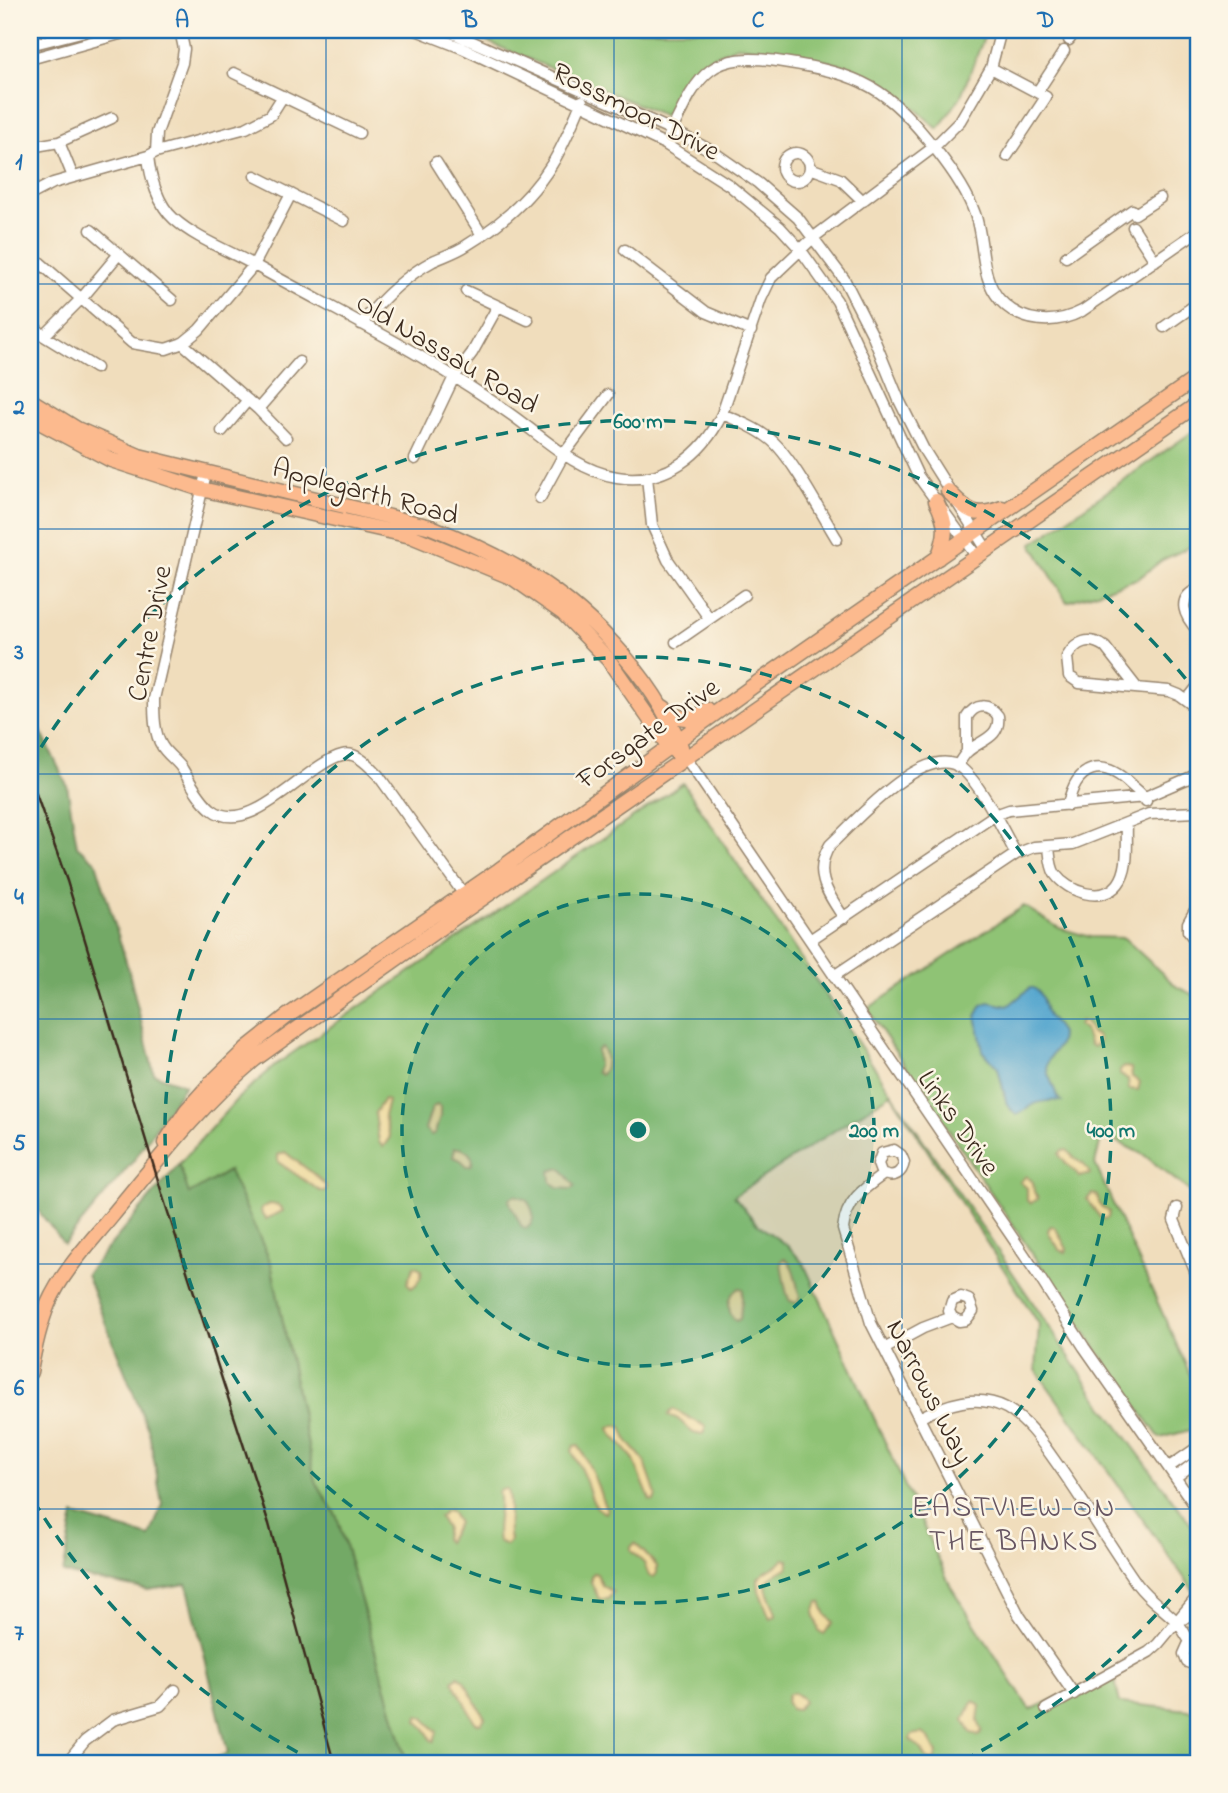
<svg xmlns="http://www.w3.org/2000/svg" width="1228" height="1793" viewBox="0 0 1228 1793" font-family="'Indie Flower',sans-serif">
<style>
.green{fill:#8fc375;stroke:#65764a;stroke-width:2}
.forest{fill:#73a966;stroke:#576a42;stroke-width:2}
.sand{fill:#eeda9e;stroke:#94825e;stroke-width:2}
.water{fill:#53a5ce;stroke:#476876;stroke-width:2}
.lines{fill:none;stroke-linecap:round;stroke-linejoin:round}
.minor-casing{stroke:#96846d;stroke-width:13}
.major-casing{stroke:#96846d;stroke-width:17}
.minor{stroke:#fff;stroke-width:10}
.major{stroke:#fcba8e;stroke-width:14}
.rail{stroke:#3b2a1e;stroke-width:2.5}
.grid{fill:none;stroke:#1f6fb2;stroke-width:2;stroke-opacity:0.55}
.ring{fill:none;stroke:#0f766e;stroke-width:3.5;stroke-dasharray:12 9}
.labels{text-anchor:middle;stroke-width:5;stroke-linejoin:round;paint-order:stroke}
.street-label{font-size:28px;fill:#3b2a1e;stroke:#fcf5e5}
.neighbourhood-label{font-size:30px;letter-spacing:2px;fill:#685662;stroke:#fcf5e5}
.centre{fill:#0f766e;stroke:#fcf5e5;stroke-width:3.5}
.ring-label{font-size:21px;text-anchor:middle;font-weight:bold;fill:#0f766e;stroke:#fcf5e5;stroke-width:5;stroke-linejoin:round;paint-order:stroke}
.neatline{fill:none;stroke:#1f6fb2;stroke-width:2.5}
.grid-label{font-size:23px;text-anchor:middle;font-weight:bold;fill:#1f6fb2}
</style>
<rect width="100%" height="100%" fill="#fcf5e5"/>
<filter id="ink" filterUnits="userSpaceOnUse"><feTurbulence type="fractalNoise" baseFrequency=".0143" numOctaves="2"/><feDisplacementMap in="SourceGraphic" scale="14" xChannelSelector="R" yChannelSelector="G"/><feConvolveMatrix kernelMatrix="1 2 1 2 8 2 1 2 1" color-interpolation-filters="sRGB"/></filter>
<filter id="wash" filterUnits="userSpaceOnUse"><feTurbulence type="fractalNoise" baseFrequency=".00686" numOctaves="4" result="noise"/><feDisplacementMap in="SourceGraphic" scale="28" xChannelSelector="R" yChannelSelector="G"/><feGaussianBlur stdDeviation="1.57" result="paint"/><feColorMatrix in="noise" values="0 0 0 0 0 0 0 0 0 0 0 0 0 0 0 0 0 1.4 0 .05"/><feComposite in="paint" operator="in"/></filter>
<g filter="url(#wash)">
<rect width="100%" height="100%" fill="#f0ddbc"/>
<path class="green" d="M459 30H987L960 98 938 129 900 95 853 68 790 52 737 46 699 63 670 118Z
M1198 428V543L1162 560 1139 578 1067 602 1032 544Z
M683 783 1095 1395 1198 1534V1597L1036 1370 1039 1324 891 1094 734 1196 757 1224 789 1247 804 1264 951 1587 1030 1710 1113 1673 1120 1703 1198 1711V1763H407L337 1517 315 1481 271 1263 228 1171 189 1195 179 1164 237 1099 278 1063Z
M1024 906 1059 928 1090 937 1124 938 1177 987 1198 997V1198L1144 1155 1102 1134 1095 1164 1198 1392V1428L1160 1438 1117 1379 867 1009Z"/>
<path class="forest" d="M30 709 67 785 77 846 96 862 128 968 154 1074 185 1085 134 1160 64 1244 30 1200V884L36 875 30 859Z
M179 1164 189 1194 229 1171 271 1263 315 1481 337 1517 407 1763H204L228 1753 187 1584 148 1590 63 1573 74 1515 150 1537 162 1504 149 1432 86 1274Z"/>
<path class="sand" d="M1080 1022H1085L1091 1033 1099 1037V1041L1094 1047 1090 1045 1084 1030 1078 1026Z
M601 1047C607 1053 607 1070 600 1075L596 1072 598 1065 597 1050Z
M1125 1067 1131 1068 1132 1077 1140 1082 1138 1090 1129 1089 1128 1079 1120 1075V1070Z
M384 1099 388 1101 384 1116 390 1137 383 1147 379 1142 375 1113Z
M437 1105 440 1107V1116L435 1133 431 1135 425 1129 432 1108Z
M455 1148C464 1147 471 1153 473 1161L471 1166H467L461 1160 453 1157Z
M1062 1150H1067C1074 1161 1085 1161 1090 1174L1079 1177C1074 1167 1062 1163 1059 1154Z
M285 1152C299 1164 314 1172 326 1186V1191H320L278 1162V1155Z
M561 1168 575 1186 572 1189 558 1188 551 1182 550 1171Z
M1026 1176 1033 1182 1034 1192 1038 1199 1031 1203 1027 1201V1188L1020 1182Z
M1092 1194 1097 1195 1100 1206 1109 1212 1108 1218 1103 1219C1096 1215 1092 1205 1087 1199Z
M515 1195 526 1199C533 1209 538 1220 526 1229L521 1226C518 1217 509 1205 509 1199Z
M270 1204 278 1205 283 1211 266 1219 262 1215 261 1209Z
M1051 1226 1055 1227 1067 1249 1066 1252 1059 1250C1057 1243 1049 1237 1048 1230Z
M784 1258C795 1264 796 1284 800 1297L797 1303 790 1301C785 1294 783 1273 781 1263Z
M414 1266 420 1268C424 1275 418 1284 412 1288L407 1283Z
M739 1288 743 1289 740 1319 736 1321C726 1312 727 1295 739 1288Z
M673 1409 705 1426V1433C690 1437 689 1427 679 1420 676 1417 671 1417 668 1415Z
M615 1425 622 1427 628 1442 644 1460 656 1495 654 1501 650 1500 633 1458 611 1433 609 1428Z
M578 1445C585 1456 591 1469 596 1482 601 1492 600 1499 607 1509L605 1513C590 1506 591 1492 585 1479 581 1469 576 1460 572 1451L574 1446Z
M501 1489H507C512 1505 506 1524 510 1540L506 1545 498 1541C494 1523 503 1510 498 1492Z
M450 1510 458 1523 447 1542 444 1539 446 1528 439 1517 445 1511Z
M635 1543 657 1566V1573L654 1577 649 1576 644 1563 631 1551V1547Z
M784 1559 789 1560 788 1567C782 1571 777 1573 772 1577 757 1587 776 1603 776 1616L770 1618 759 1591 758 1579C765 1569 777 1568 784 1559Z
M594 1573 597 1574 602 1585 613 1592 608 1599H599L591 1582V1576Z
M818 1602H821L826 1615 833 1622 824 1634 819 1631 814 1612Z
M458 1676 464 1681 485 1718 481 1723H476L473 1719 453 1681Z
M793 1693 801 1697 804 1702 796 1710 790 1709 786 1701 788 1694Z
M974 1701 980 1706 978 1721 982 1731 979 1735 971 1733 964 1720 971 1704Z
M418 1716 424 1718 437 1732 434 1741 431 1740 425 1728 417 1721Z
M922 1733 928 1737 937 1753 934 1761 927 1759 922 1750 910 1740 912 1735Z"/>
<path class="water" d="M1030 988H1034C1043 994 1043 1002 1046 1012 1049 1021 1060 1026 1061 1035 1061 1055 1038 1055 1051 1081 1055 1089 1055 1094 1061 1101 1054 1100 1040 1101 1032 1105 1025 1109 1024 1113 1016 1115L1007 1105 998 1068 983 1051 976 1016 982 1005 989 1002 1008 1006Z"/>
</g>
<g filter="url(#ink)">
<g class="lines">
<defs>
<path id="minor" d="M416 30 462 48 665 144 729 185 780 227 800 249 837 301 918 476 977 557
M446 30 672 130 712 151 758 183 798 218 844 279 872 334 899 400 924 450 987 550
M1069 40 1076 30
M30 45 89 30
M30 59 134 30
M991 68 1046 97 1007 156
M234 73 359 133
M1038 91 1064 51
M669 136C699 74 708 50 783 62 862 74 887 87 937 151 952 170 967 191 975 214 985 242 979 276 1000 300 1022 324 1055 325 1082 311L1198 231
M59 142 73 177
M30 147 59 142 112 118
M156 152 157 133 182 63 184 49 180 30
M782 167a14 14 0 1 1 28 0a14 14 0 1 1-28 0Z
M148 156C150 177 158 205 174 219 198 240 228 250 256 266 342 314 433 358 513 416 545 439 577 471 617 477 664 485 703 455 722 414L761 299 771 278 814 237 934 147 960 121 991 68 1001 30
M436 162 482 235
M810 168 840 179 863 201
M255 176 344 221
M30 195 53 183 148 156 156 152 246 128 271 115 283 96
M1133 227 1155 261
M91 230 172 300
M625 250 706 312 751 331
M30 254 132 343 166 349 183 343 199 330 254 265 291 194
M1066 257 1132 210 1135 214 1160 198
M466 291 528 320
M30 323 44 336 96 368
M361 324C381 300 405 276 433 261 444 256 457 252 467 245 500 225 531 198 552 164 564 145 573 122 582 101
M1164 327 1198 303
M44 336 82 298 118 255
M182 343 258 409 286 438
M258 409 299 362
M722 414C739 421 756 428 770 439 791 455 822 515 837 539
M222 431 248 400
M415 459 454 377 472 353 498 306
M206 473 154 699C154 714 154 734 162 746 167 755 178 761 183 770 191 783 199 799 211 809 250 840 306 764 342 755 357 751 369 766 378 775L468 900
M647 477 652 525 668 560 709 618
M540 498 564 454 608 395
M1198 589C1175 599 1185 617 1198 631
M676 642 744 595
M1137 688 1105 647C1089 636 1076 641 1067 657L1069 676 1079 683 1169 691 1179 695 1198 709
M1187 700 1198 686
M686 758 1040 1278 1084 1347 1198 1510
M957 766C960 762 963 756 967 752 980 740 1001 738 998 716 988 702 975 704 967 717V752
M1068 805C1076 765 1102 757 1131 785 1137 790 1143 794 1146 801
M1049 847C1050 855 1050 866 1055 874 1068 892 1102 904 1118 884 1130 869 1126 842 1127 824
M1198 905 1188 923V931L1198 944
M844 918C828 894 812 873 830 845 854 823 925 741 961 768 981 784 1003 830 1016 854
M810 940 995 815 1009 810 1145 797 1198 774
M834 976 1016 854 1034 847 1073 844 1149 814 1198 812
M881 1172 878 1164 882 1153 894 1150 901 1155 904 1162C902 1173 895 1178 884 1174 863 1189 846 1201 843 1229L871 1323 1019 1615 1074 1694
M1177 1208 1174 1220 1198 1278
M884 1349 923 1328 952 1317 959 1321 966 1320 973 1311 969 1300 961 1297 952 1301 949 1311 952 1317
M919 1418C946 1404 977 1393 1006 1408 1030 1422 1044 1446 1060 1468 1087 1506 1110 1546 1137 1584 1148 1599 1163 1608 1176 1621 1182 1627 1186 1636 1191 1643
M1169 1467 1198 1447
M1176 1477 1198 1460
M1183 1619 1198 1609
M1196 1642 1188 1645 1184 1654 1187 1662 1198 1666
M1046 1709 1149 1652 1158 1644 1198 1596
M67 1763 85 1741 113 1720 160 1706 175 1690"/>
<path id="major" d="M30 400 77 429 139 456 431 527C461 539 490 552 518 568 585 605 653 676 681 747
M30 417 111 460 201 489 411 536 513 578 563 613 608 659 669 747 676 752
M948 491C968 511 974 519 1002 508
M936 501C948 525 947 534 938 558
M663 707C678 720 691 722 707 710
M165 1143 186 1111 212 1082 246 1049 286 1017 499 870 760 681 1198 377
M30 1372C34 1349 39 1326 48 1304 62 1272 89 1244 111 1217 156 1163 201 1104 255 1059L461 913 1198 404"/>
</defs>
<use href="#minor" class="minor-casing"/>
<use href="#major" class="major-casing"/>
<use href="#minor" class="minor"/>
<use href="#major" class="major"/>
<path class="rail" d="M30 777 67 881 164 1200 269 1524 334 1763"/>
</g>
</g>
<path class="grid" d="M326 30V1763M614 30V1763M902 30V1763M30 284H1198M30 529H1198M30 774H1198M30 1019H1198M30 1264H1198M30 1509H1198"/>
<circle cx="638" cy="1130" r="236" fill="#0f766e" fill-opacity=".12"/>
<g class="ring">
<circle cx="638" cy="1130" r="236"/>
<circle cx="638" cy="1130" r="473"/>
<path d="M1197 1567A709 709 0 0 1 960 1762M316 1762A709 709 0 0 1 30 1495M30 765A709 709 0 0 1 1197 693"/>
</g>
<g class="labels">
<g class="street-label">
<text transform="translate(637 110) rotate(27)" y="10">Rossmoor Drive</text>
<text transform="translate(448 352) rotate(31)" y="10">Old Nassau Road</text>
<text transform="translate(366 490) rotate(15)" y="10">Applegarth Road</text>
<text transform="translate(148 633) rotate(-79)" y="10">Centre Drive</text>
<text transform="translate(647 732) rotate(-36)" y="10">Forsgate Drive</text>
<text transform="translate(960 1122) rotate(55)" y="10">Links Drive</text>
<text transform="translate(931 1391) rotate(63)" y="10">Narrows Way</text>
</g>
<g class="neighbourhood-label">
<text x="1014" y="1516">EASTVIEW ON<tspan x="1014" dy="34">THE BANKS</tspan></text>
</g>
</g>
<circle cx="638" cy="1130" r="10" class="centre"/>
<g class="ring-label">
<text x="638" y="428">600 m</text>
<text x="874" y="1137">200 m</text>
<text x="1111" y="1137">400 m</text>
</g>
<rect width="1228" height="1793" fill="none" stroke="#fcf5e5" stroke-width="77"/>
<rect x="38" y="38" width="1152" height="1717" class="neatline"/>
<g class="grid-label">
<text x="182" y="27">A</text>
<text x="470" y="27">B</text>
<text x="758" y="27">C</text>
<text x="1046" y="27">D</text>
<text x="19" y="169">1</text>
<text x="19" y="414">2</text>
<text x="19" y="659">3</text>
<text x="19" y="904">4</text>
<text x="19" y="1150">5</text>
<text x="19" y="1395">6</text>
<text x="19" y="1640">7</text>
</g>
</svg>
